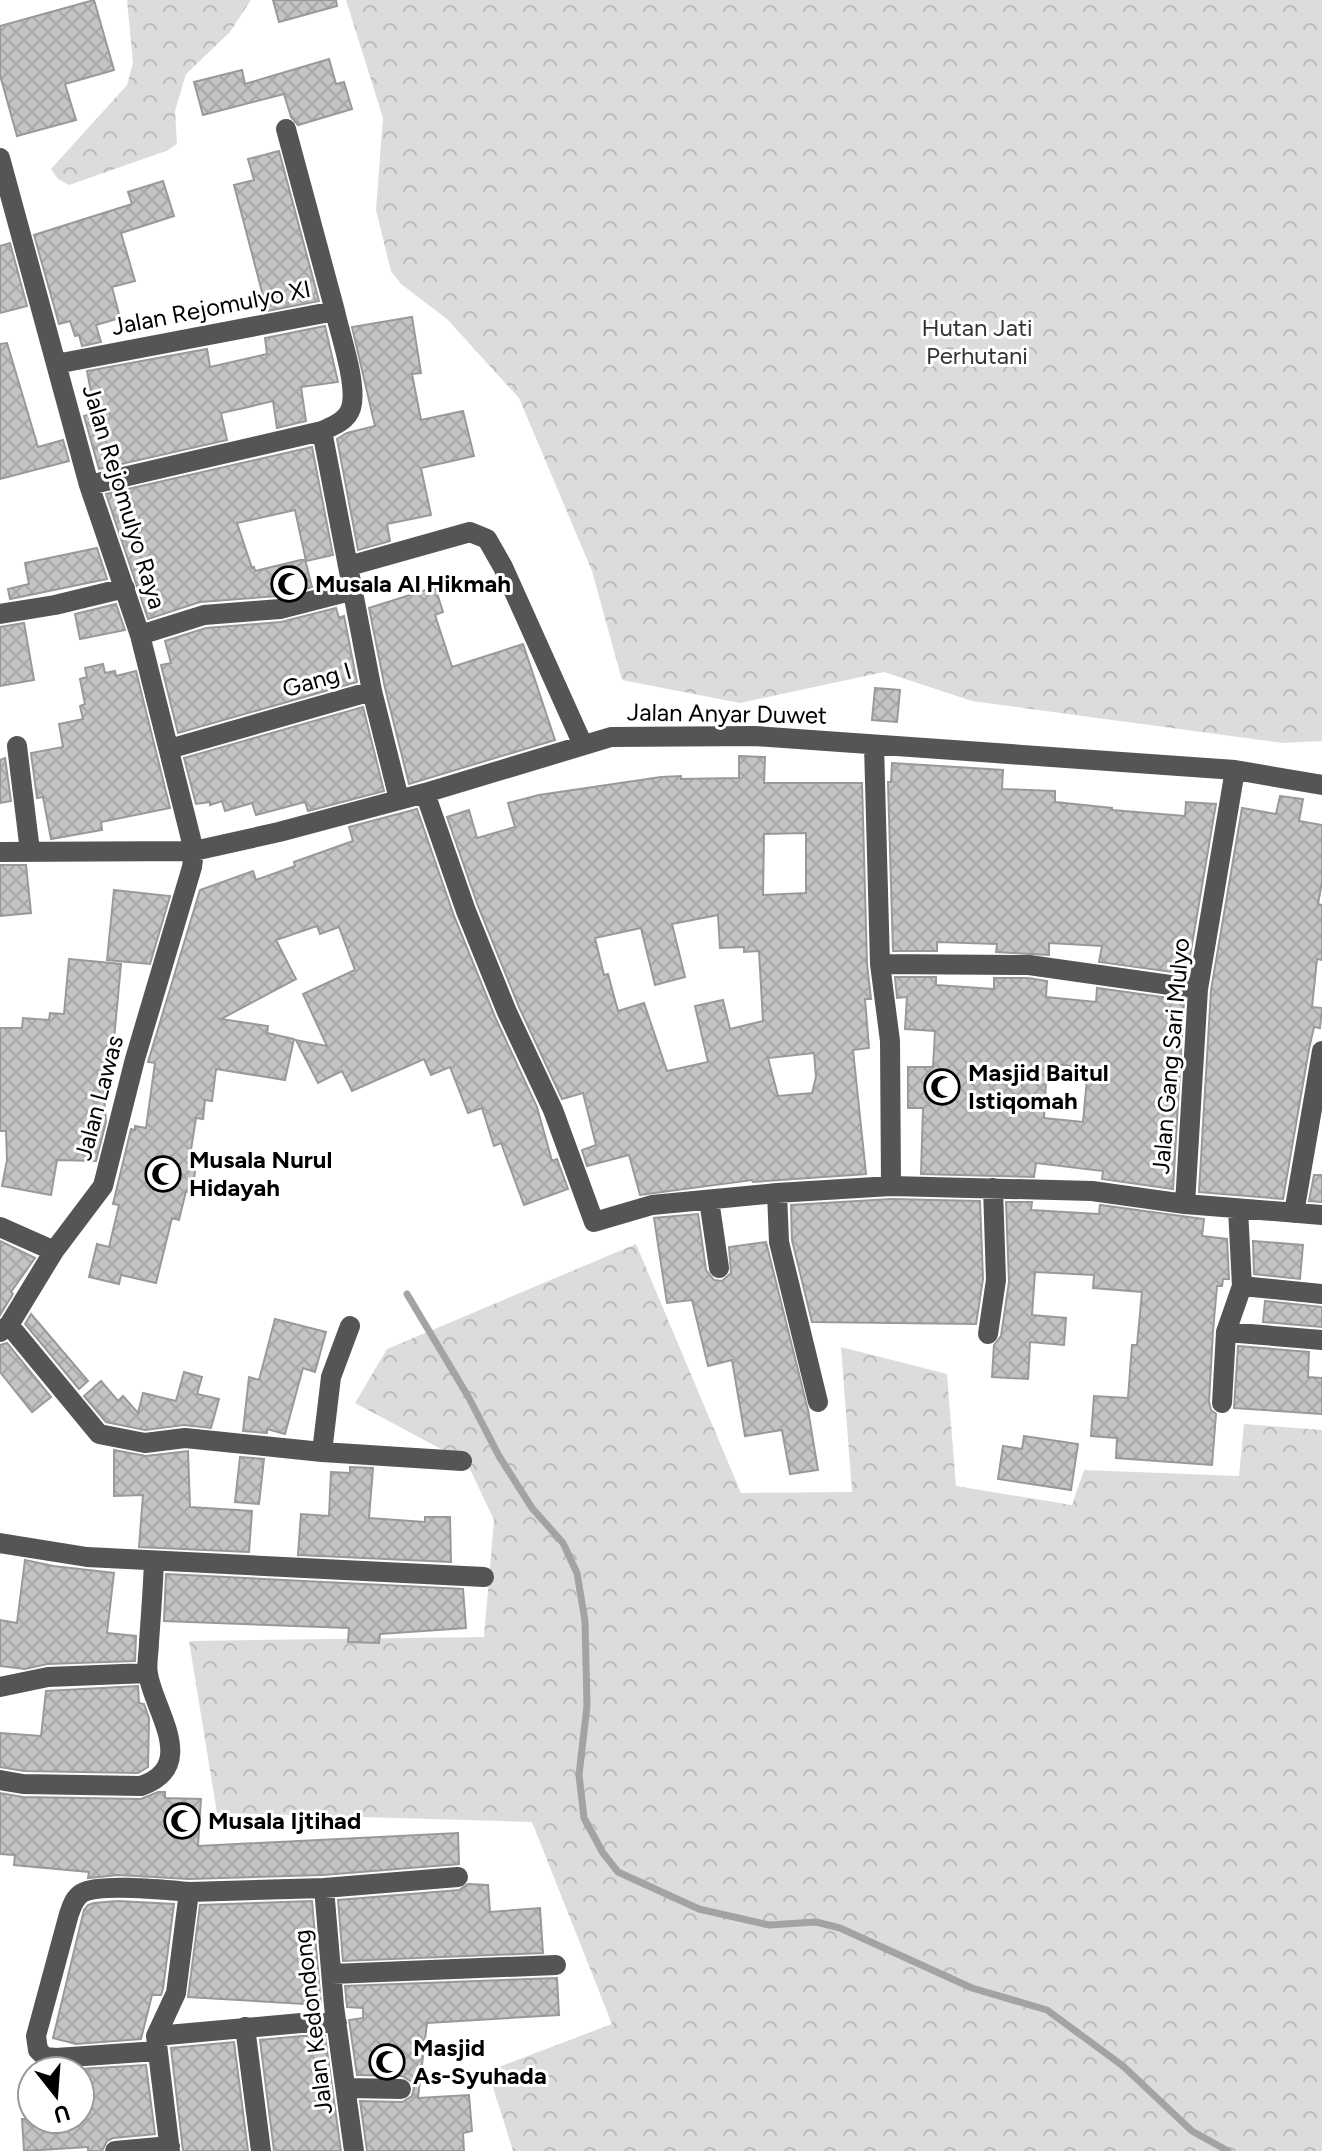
<svg xmlns="http://www.w3.org/2000/svg" width="1322" height="2151" viewBox="0 0 1322 2151" font-family="Figtree,sans-serif">
<style>
.forest{fill:url(#forest-crowns)}
.lines{fill:none;stroke-linecap:round;stroke-linejoin:round}
.stream{stroke:#a3a3a3;stroke-width:7}
.building{fill:url(#building-cross-hatch);stroke:#999;stroke-width:2;fill-rule:evenodd}
.minor{stroke:#555;stroke-width:20}
.labels{text-anchor:middle;stroke-width:6;stroke-linejoin:round;paint-order:stroke}
.street-label{font-size:24px;fill:#000;stroke:#fff}
.park-label{font-size:24px;fill:#333;stroke:#fff}
.poi-label{font-size:24px;font-weight:bold;fill:#000;stroke:#fff;text-anchor:start}
</style>
<defs>
<pattern id="forest-crowns" width="20" height="18" patternUnits="userSpaceOnUse" patternTransform="scale(2)"><rect width="20" height="18" fill="#dcdcdc"/><path d="M2 6a3 3 0 1 1 6 0M12 15a3 3 0 1 1 6 0" fill="none" stroke="#bbb"/></pattern>
<pattern id="building-cross-hatch" width="8" height="8" patternUnits="userSpaceOnUse" patternTransform="scale(2)"><rect width="8" height="8" fill="#c4c4c4"/><path d="M0 0l8 8M0 8l8-8" fill="none" stroke="#a7a7a7"/></pattern>
</defs>
<rect width="100%" height="100%" fill="#fff"/>
<path class="forest" d="M127 0H251L230 32 186 74 175 111 177 144 166 151 69 185 58 179 51 169 127 85 133 63Z
M346 0H1322V741L1283 743 972 701 884 672 740 703 622 680 592 571 519 398 447 319 401 284 391 271 376 210 383 118Z
M636 1244 741 1493 852 1492 841 1347 947 1374 956 1486 1072 1505 1084 1470 1239 1476 1244 1424 1322 1430V2151H513L488 2071 612 2024 532 1822 217 1813 189 1641 484 1637 494 1520 467 1463 355 1403 387 1349Z"/>
<g class="lines">
<path class="stream" d="M407 1294 469 1398 499 1456 532 1508 563 1543 577 1573 585 1621 587 1706 579 1775 584 1818 603 1853 618 1872 699 1909 769 1925 816 1922 840 1928 972 1988 1047 2010 1123 2066 1192 2131 1228 2151"/>
</g>
<path class="building" d="M94 0 114 70 65 84 76 120 17 136 0 75V26Z
M273 0H336L337 6 279 22Z
M329 59 336 84 344 82 352 109 298 125 291 117 284 94 203 115 194 82 242 70 245 84Z
M279 151 319 301 267 311 234 185 254 180 248 159Z
M163 181 174 216 121 233 135 281 112 287 120 318 96 325 101 342 82 346 79 335 75 336 70 321 59 324 34 235 132 204 128 192Z
M10 243 27 306 0 313V246Z
M412 317 421 373 412 374 421 420 463 411 474 456 421 468 431 515 387 524 390 541 358 550 337 439 347 433 375 426 352 327Z
M325 326 338 382 301 387 306 421 277 428 273 401 244 408 221 413 227 440 99 469 84 416 95 413 87 371 207 349 210 367 267 354 265 338Z
M7 343 38 447 63 440 69 461 0 479V344Z
M312 447 333 555 306 561 295 510 237 523 252 568 254 567 255 571 305 559 312 587 278 596 200 602 148 619 106 494Z
M97 548 107 579 10 599 8 589 29 584 25 563Z
M435 587 443 612 435 615 452 667 523 644 555 740 409 784 385 688 369 608Z
M116 604 125 630 80 639 75 614Z
M336 608 339 618 344 616 357 682 178 733 161 665 171 663 165 641 206 628 281 622Z
M24 623 34 680 0 686V627Z
M103 664 105 673 115 671 116 676 136 671 170 808 101 822 102 830 51 839 43 797 37 798 31 753 63 747 59 724 83 719 80 706 85 704 80 679 87 677 85 668Z
M875 688 900 690 897 722 872 720Z
M363 707 384 791 308 811 305 802 256 815 252 803 225 811 222 801 210 805V802L196 804 184 758Z
M739 756 765 757 764 783H862L867 964 871 999H865L869 1048 853 1050 866 1174 753 1182 752 1180 640 1195 629 1155 587 1166 582 1150 596 1145 583 1093 562 1099 519 1007 478 906 447 817 469 810 477 838 515 827 508 803 539 795 661 777 681 776V779L739 778ZM806 833V893L763 895 764 834ZM718 915 720 948 744 947V952L759 951 763 1021 730 1029 723 1000 695 1006 708 1062 667 1071 644 1003 618 1011 608 974 604 975 595 938 641 928 655 985 685 977 672 924ZM814 1053 816 1077 812 1093 778 1096 768 1058Z
M5 758 11 801 0 803V760Z
M892 763 1003 770 1002 789 1055 791V802L1112 808V810L1185 816 1186 802 1216 804 1187 974 1099 962 1102 946 1049 943V955L996 952 997 944 937 942V951H893L888 782H891Z
M1280 796 1303 799 1299 821 1322 825V882L1318 904 1322 905V960L1317 959 1312 1007 1322 1008 1320 1028 1314 1027 1309 1049 1283 1199 1199 1192 1211 990 1242 808 1276 814Z
M417 809 454 916 495 1017 537 1107 552 1161 557 1159 568 1189 524 1205 501 1143 494 1146 482 1108 468 1113 450 1067 431 1075 424 1059 352 1091 342 1071 318 1083 296 1040 327 1046 303 994 355 970 339 927 320 934 317 926 276 940 296 979 221 1019 268 1026 267 1033 294 1039 285 1080 216 1069 212 1101 205 1100 203 1119 196 1118 190 1156 197 1157 192 1193 186 1191 179 1220 172 1218 156 1283 121 1275 119 1284 89 1277 97 1244 109 1247 119 1205 113 1204 131 1129 135 1130V1126L146 1128 155 1063 148 1062 200 890 253 871 256 880 295 866 294 862 353 841 349 827Z
M0 865H26L31 913 0 916Z
M114 890 170 896 150 964 107 960Z
M69 959 121 964 111 1071 102 1070 106 1122 96 1161 57 1160 51 1195 2 1186 7 1160 6 1131H0V1028H22L23 1018 49 1020 50 1013 64 1014Z
M895 977H936V985L994 989V978H1028L1047 981 1046 997 1096 1002 1097 988 1184 1000 1173 1189 1102 1179 1103 1171 1036 1163 1034 1177 921 1174 923 1108H908V1067H933L935 1031 905 1029 907 997 897 998ZM1047 1063 1088 1068 1083 1122 1044 1118Z
M1314 1175H1322V1202L1309 1201Z
M891 1199 980 1201 983 1279 976 1324 812 1322 792 1240 791 1205Z
M1006 1202H1032L1031 1210 1099 1214 1100 1205 1204 1219 1202 1236 1227 1239 1229 1279H1223L1222 1286H1217L1213 1331 1209 1402 1211 1410 1216 1414 1212 1465 1116 1458 1117 1438 1091 1436 1094 1396 1128 1398 1132 1345H1137L1142 1292 1093 1288 1094 1275 1035 1272 1032 1315 1066 1318 1064 1345 1030 1342 1028 1379 992 1377 994 1345 1001 1336 1009 1282Z
M698 1214 706 1270 714 1280 722 1281 731 1273 729 1247 766 1242 808 1410 818 1470 790 1474 782 1430 745 1436 732 1360 708 1366 692 1300 667 1303 654 1218Z
M0 1241 35 1258 11 1292 13 1294 0 1315Z
M1253 1241 1303 1245 1300 1279 1254 1274Z
M1265 1301 1322 1307V1327L1263 1322Z
M31 1314 88 1381 79 1389 25 1324Z
M275 1319 326 1332 315 1372 303 1368 285 1434 267 1429V1433L243 1431 249 1377 259 1380Z
M7 1343 51 1397 32 1412 0 1372V1345Z
M1238 1346 1309 1352 1308 1377 1322 1378V1414L1234 1408Z
M184 1372 202 1377 197 1394 219 1399 211 1428 184 1425 145 1430 106 1422 84 1396 101 1381 118 1401 123 1396 138 1413 143 1393 176 1401Z
M1024 1436 1078 1444 1071 1490 998 1479 1003 1446 1022 1449Z
M114 1450 146 1456 188 1451 190 1507 252 1511 249 1552 139 1547 143 1495 114 1496Z
M240 1457 264 1459 259 1504 235 1502Z
M350 1467 373 1468 369 1518 425 1522V1517H450L451 1562 298 1555 301 1514 329 1516 331 1472 350 1473Z
M25 1560 53 1566 114 1573 107 1633 136 1636 135 1661 47 1664 25 1669 0 1666V1620L17 1623Z
M166 1574 463 1589 466 1628 380 1634 379 1643 348 1642 349 1628 164 1621Z
M138 1686 139 1703 144 1704 149 1718 148 1767 138 1773 24 1771 0 1767V1733L41 1736 46 1691Z
M158 1792H165V1798L201 1799 198 1846 458 1833 459 1864 323 1875 189 1879 118 1875 88 1878 89 1872 14 1865 15 1855 0 1854V1793L23 1797 141 1799Z
M468 1884 488 1885 490 1912 540 1908 543 1953 343 1961 338 1900 459 1890Z
M118 1901 174 1904 163 1989 161 1995H152L141 2039 76 2044 53 2038 84 1910 88 1905 94 1903Z
M312 1901 321 2005 188 1997 200 1905Z
M557 1978 559 2015 427 2023 418 2098 469 2095 472 2131 463 2133 464 2151H367L360 2101 402 2102 412 2096 414 2088 412 2082 402 2076 357 2075 349 2020 363 2018V2008L347 2007 345 1986Z
M302 2036H325L341 2151H274L260 2040Z
M234 2042 248 2151H183L171 2048Z
M146 2065 155 2134 113 2138 107 2141 102 2151H88V2147L24 2151 22 2119H80V2069Z"/>
<g class="lines">
<path class="minor" d="M286 129 335 311
M0 158 89 485 140 635 194 851 192 867 135 1059 103 1186 54 1251 9 1325 0 1332
M56 364 335 311C340 335 358 385 351 408 347 421 333 426 322 431L89 485
M322 431 372 691
M349 566 470 532 487 539 503 567 583 745
M0 614 55 605 125 588
M140 635 204 615 280 609 354 590
M874 745 880 964 890 1041 891 1186
M17 746 30 851
M169 749 372 691 399 799
M425 793 466 911 507 1012 553 1110 594 1222 652 1205 777 1193 891 1186 1092 1191 1185 1204 1322 1215
M0 852 194 851 279 832 425 793 611 737 755 736 1235 770 1322 785
M880 964 1029 965 1198 989
M777 1193 779 1242 818 1402
M709 1200 719 1268
M1185 1204 1198 989 1235 770
M1294 1213 1322 1051
M0 1227 54 1251
M1242 1286 1322 1294
M9 1325 99 1434 145 1443 185 1438 322 1452 462 1461
M1226 1332 1322 1340
M988 1334 996 1280 993 1188
M1222 1403 1226 1332 1242 1286 1238 1209
M322 1452 331 1377 350 1326
M0 1543 87 1557 484 1577
M0 1687 48 1677 148 1673
M0 1780 23 1784 141 1786C199 1766 154 1711 148 1674 146 1664 149 1652 149 1642 151 1615 153 1588 154 1561
M324 1888 334 2006 354 2151
M189 1892 324 1888 458 1877
M332 1974 556 1965
M245 2027 261 2151
M156 2036 301 2023H337
M157 2051 56 2058 45 2057 38 2050 36 2036 69 1914C72 1906 74 1898 82 1893 101 1883 166 1890 189 1892L176 1993 156 2036 170 2151
M347 2088 401 2089
M115 2151 170 2146"/>
</g>
<defs>
<symbol id="mosque-ring" viewBox="-11 -11 22 22"><circle r="9.5" fill="#fff" stroke="#000" stroke-width="1.5"/><path d="M3.5-4.9A6 6 0 1 0 3.5 4.9A5 5 0 1 1 3.5-4.9Z" fill="#000"/></symbol>
</defs>
<g fill-rule="evenodd">
<use href="#mosque-ring" x="269" y="564" width="40" height="40"/>
<use href="#mosque-ring" x="922" y="1067" width="40" height="40"/>
<use href="#mosque-ring" x="143" y="1154" width="40" height="40"/>
<use href="#mosque-ring" x="162" y="1801" width="40" height="40"/>
<use href="#mosque-ring" x="367" y="2042" width="40" height="40"/>
</g>
<g class="labels">
<g class="street-label">
<text transform="translate(211 308) rotate(-11)" y="8">Jalan Rejomulyo XI</text>
<text transform="translate(124 497) rotate(73)" y="8">Jalan Rejomulyo Raya</text>
<text transform="translate(317 680) rotate(-16)" y="8">Gang I</text>
<text transform="translate(727 714) rotate(1)" y="8">Jalan Anyar Duwet</text>
<text transform="translate(1171 1056) rotate(-85)" y="8">Jalan Gang Sari Mulyo</text>
<text transform="translate(99 1098) rotate(-75)" y="8">Jalan Lawas</text>
<text transform="translate(313 2022) rotate(-97)" y="8">Jalan Kedondong</text>
</g>
<g class="park-label">
<text x="977" y="336">Hutan Jati<tspan x="977" dy="28">Perhutani</tspan></text>
</g>
<g class="poi-label">
<text x="315" y="592">Musala Al Hikmah</text>
<text x="968" y="1081">Masjid Baitul<tspan x="968" dy="28">Istiqomah</tspan></text>
<text x="189" y="1168">Musala Nurul<tspan x="189" dy="28">Hidayah</tspan></text>
<text x="208" y="1829">Musala Ijtihad</text>
<text x="413" y="2056">Masjid<tspan x="413" dy="28">As-Syuhada</tspan></text>
</g>
</g>
<g transform="translate(56 2095) rotate(163)"><circle r="38" fill="#ffffff" stroke="#999999" stroke-width="2"/>
<path d="M0-6L14 30L0 20L-14 30Z" fill="#000000"/>
<text y="-12" font-size="22" font-weight="bold" text-anchor="middle" fill="#000000">U</text>
</g>
</svg>
